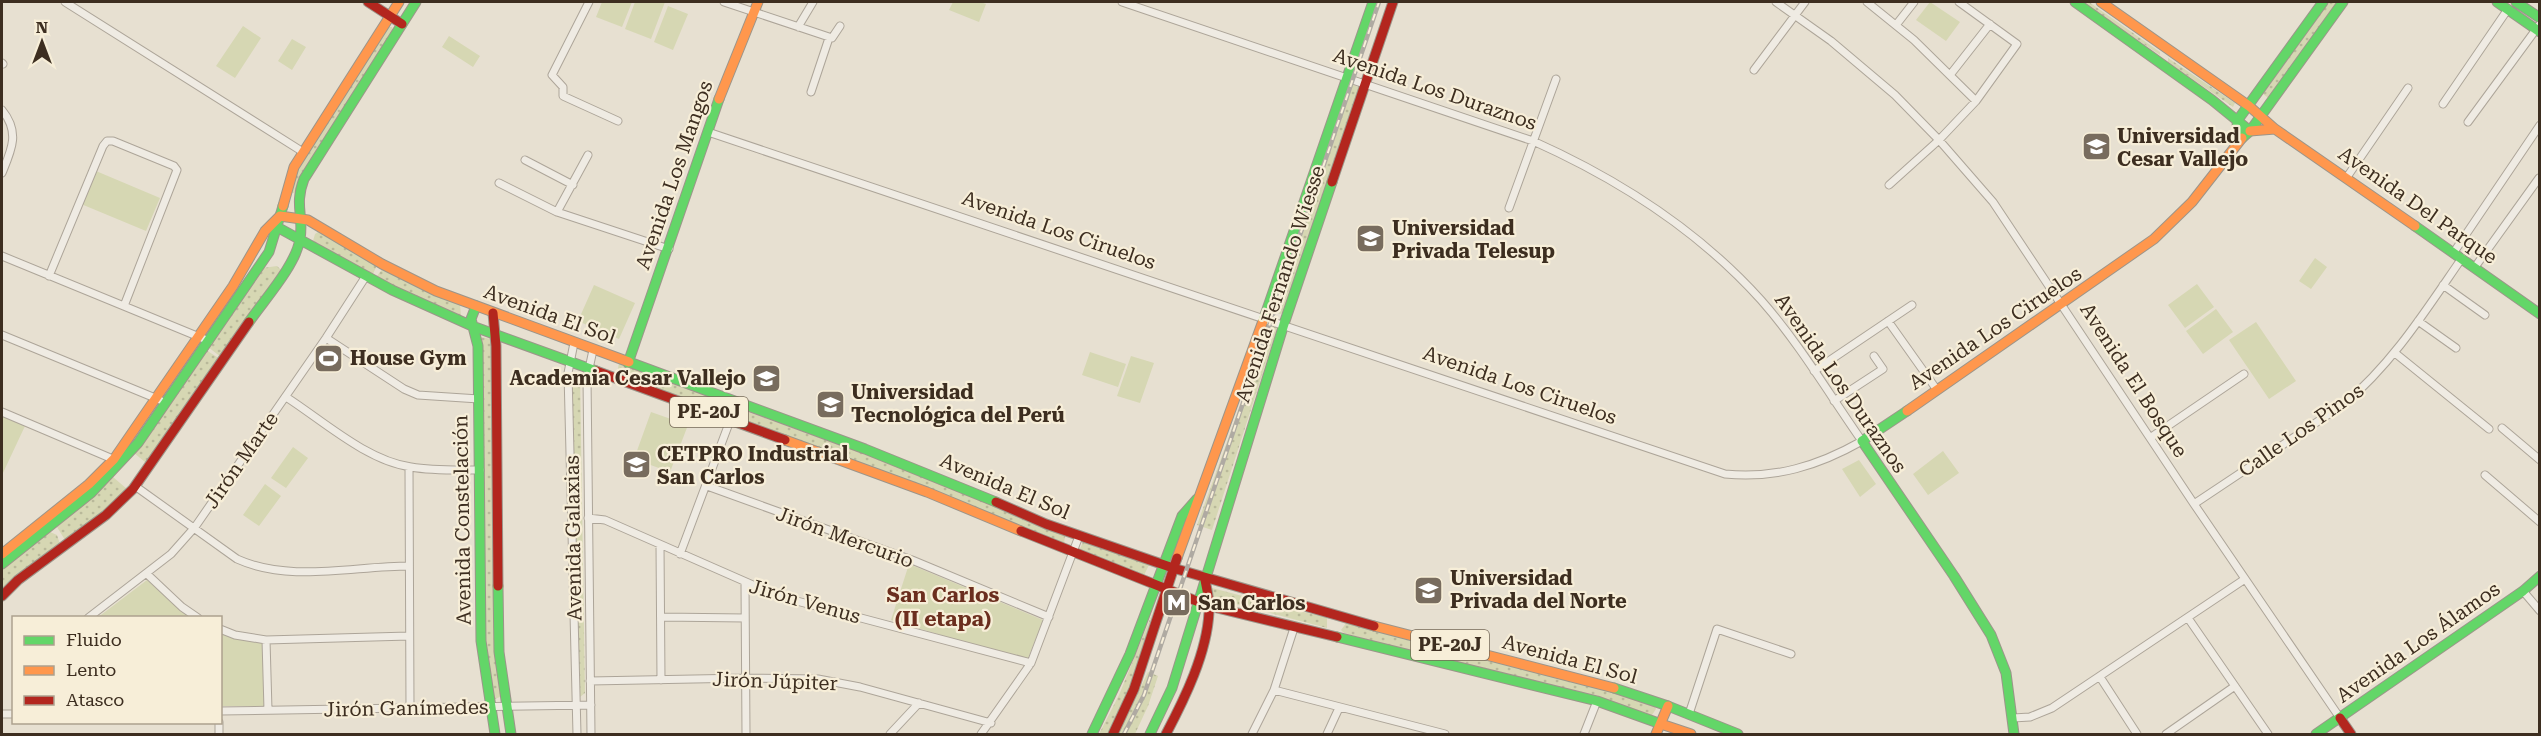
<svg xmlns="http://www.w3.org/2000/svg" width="2541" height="736" viewBox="0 0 2541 736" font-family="'Roboto Serif',serif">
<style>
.grass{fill:url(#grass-dots)}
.park{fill:#d6d7b3}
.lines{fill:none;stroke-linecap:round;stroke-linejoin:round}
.street-casing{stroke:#ada599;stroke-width:9}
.fast-casing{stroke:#9c958a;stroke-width:11}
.slow-casing{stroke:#9c958a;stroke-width:11}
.jam-casing{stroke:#9c958a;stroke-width:11}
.street{stroke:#efebe3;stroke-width:7}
.fast{stroke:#63d668;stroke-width:9}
.slow{stroke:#ff974d;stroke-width:9}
.jam{stroke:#b3261e;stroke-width:9}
.rail-casing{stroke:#afaaa2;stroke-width:4.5}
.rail{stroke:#f7eed8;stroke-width:2;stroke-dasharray:7;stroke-linecap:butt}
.labels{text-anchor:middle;stroke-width:4.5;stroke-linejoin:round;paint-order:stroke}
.shield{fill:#f7eed8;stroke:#756857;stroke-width:1.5}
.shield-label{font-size:18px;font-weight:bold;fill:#3d2e20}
.street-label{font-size:20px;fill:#3d2e20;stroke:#f7eed8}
.poi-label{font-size:20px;font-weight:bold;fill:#3d2e20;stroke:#f7eed8;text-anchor:start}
.neighbourhood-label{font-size:21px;font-weight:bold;fill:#6b2e1e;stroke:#f7eed8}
</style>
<defs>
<pattern id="grass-dots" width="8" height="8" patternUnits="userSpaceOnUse" patternTransform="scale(1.5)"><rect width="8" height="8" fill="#d6d7b3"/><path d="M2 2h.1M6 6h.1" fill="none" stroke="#b9b99a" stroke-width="1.8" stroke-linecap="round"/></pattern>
</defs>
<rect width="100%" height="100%" fill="#e7e0d1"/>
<path class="grass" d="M2081 2H2089L2160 52V55Z
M2329 2H2339L2271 100 2263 94Z
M387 27H392L393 31 294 193H290L293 178Z
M2168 58 2235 103 2233 107 2168 62Z
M1351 84 1358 87 1359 90 1283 313 1280 314 1272 310Z
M318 232 377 265 373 274 313 241 315 234Z
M277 266 281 270 221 357 208 347 263 268Z
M383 268 460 304 461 316 422 302 377 276Z
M1270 323 1277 326V329L1212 530 1197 525Z
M481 337 491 339 502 696 495 699 492 697 485 636 479 341Z
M206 350 220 359 148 462H145L134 453Z
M619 363 723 400 726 404 724 411H719L617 374Z
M580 372 585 693 580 697 578 695 572 375Z
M740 409 953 486 1065 535 1064 544 741 419 737 415Z
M113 477 127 489 98 515 65 540 57 527Z
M50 532 57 535 60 544 2 589V568Z
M1083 542 1150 563 1143 577 1079 551Z
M1212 588 1327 618V628L1209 597V589Z
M1154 609 1128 694 1108 734H1099L1119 695Z
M1347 622 1585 682 1654 705 1656 709 1652 715H1648L1344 633 1341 630Z
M1148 672 1158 676 1148 706 1135 734H1118Z"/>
<path class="park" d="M602 2H632L622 27 596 17Z
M635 2H665L651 39 625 29Z
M953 2H980L986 4 979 22 949 10Z
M1930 2 1960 22 1946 41 1916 20Z
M668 6 688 14 673 50 654 42Z
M243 26 261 38 235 78 216 66Z
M449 36 480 56 473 67 442 47Z
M292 39 306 47 292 70 278 61Z
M96 171 160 198 146 231 81 204Z
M2315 258 2327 267 2311 289 2299 281Z
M2197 284 2214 307 2185 328 2168 305Z
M594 285 635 303 619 339 578 321Z
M2216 309 2233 332 2203 354 2186 331Z
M2256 322 2296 381 2269 399 2229 340Z
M1090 352 1126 364 1118 387 1082 375Z
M1131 356 1154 363 1140 403 1117 396Z
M651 412 688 425 670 472 634 459Z
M2 416 25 426 2 475Z
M293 447 308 458 286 488 271 478Z
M1943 451 1959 473 1928 495 1913 474Z
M1859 460 1876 484 1860 497 1842 469Z
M265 484 281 496 259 526 243 515Z
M909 564 1043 620 1027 661 891 620Z
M147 580 191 617 97 618Z
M220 634 262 643 265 706H221Z"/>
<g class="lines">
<defs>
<path id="street" d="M65 2 303 152
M589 2 552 75 563 87V96L618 121
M724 2 832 38 840 26
M1776 2 1831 41 1895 95 1939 140 1993 202 2194 504 2340 718
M1867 2 1914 40 1976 101
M1896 25 1914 2
M798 27 813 2
M2 63 3 64
M1754 70 1805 2
M1950 75 1990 24
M811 92 829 38
M2443 104 2508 9
M2 110C20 132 12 149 2 173
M2468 122 2540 24
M708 132 1725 474C1775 479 1818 466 1862 441 1829 394 1799 343 1761 300 1698 230 1618 179 1533 141L1122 2
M525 160 573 185
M2347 177 2408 88
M499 183 557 212 669 249
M1889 185 1939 140 1976 101 2017 44 1959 2
M1509 208 1556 79
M557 212 588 155
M2454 252 2540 125
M2 256 209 341
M2475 267 2539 178
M49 276 103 146 107 141H113L174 166 177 170 124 306
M2443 285 2485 315
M1888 321 1937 390
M2418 321 2456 348
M2 335 160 400
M326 338 404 389 418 395 479 399
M574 343 568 373 577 734
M2395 353 2489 429
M1814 371 1912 305
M286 397C322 420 367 461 411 467 433 471 457 470 480 470
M1834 401 1883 369 1874 356
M2 412 115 460
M2502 428 2540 460
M2150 438 2244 374
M409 467 410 707
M2485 475 2540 522
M135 486 237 559C290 583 353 566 409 566
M707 486 912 560 1049 617
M2194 504 2344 404C2393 363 2426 310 2462 258
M588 518 605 520 778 596 1031 663
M660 545 661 680
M680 554 737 402
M147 574 182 607 198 618
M745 583 746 734
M2523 591 2540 611
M661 617 745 618
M88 618 171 554 195 527 326 338 366 276
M2188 618 2268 734
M220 629 235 635 266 640 409 636
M266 640 268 710
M2100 677 2137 734
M590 681 746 678 818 679 860 687 991 723
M1274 690 1445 734
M220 711 591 705
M2 714H14
M1689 714 1717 629 1791 654
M2013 718 2030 717 2052 708 2245 579
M219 734V722
M591 734 587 378 593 350
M890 734 919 703
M981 734 1031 663 1079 536
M1252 734 1274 690 1294 628
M1327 734 1339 708
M1584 734 1597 701
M2166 734 2235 686"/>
<path id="fast" d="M2075 2 2212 100 2250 131
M2497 2 2540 32
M2516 2 2540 18
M2242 138 2250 131 2343 2
M2238 142 2237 121 2323 2
M2415 226 2540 314
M277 227 392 290 472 326 596 371
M476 306 471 319 478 346 481 641 495 734
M1263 321 1373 2
M249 322C264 300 296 265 300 239 304 216 294 205 304 179L416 2
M629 362 865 449 996 502
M628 363 719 99
M1907 411 1862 441 1954 576 1991 635 2006 673 2014 734
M2 564 91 493 138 443 269 252 283 206
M498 586 499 652 511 734
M1337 637 1597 701 1661 724
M1614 688 1668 706 1738 734
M1092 734 1130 654 1182 516 1197 499
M1150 734 1172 688 1284 324 1332 182
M2316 734 2523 591 2540 576"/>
<path id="slow" d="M2101 2 2249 106 2275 129 2415 226
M719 99 758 2
M2250 131 2275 129
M283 206 294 167 399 2
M280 216 308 220 382 264 436 291 629 362
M1907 411 2154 239 2192 202 2242 138
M785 440 927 492 1021 531
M2 554 89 484 114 459 233 286 265 231 280 216
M1177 558 1263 321
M1374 626 1614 688
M1661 724 1691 734
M1656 734 1668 706"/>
<path id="jam" d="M368 2 402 24
M1332 182 1393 2
M493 313 496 346 498 586
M596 371 785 440
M996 502 1046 524 1173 568 1374 626
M1021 531 1209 606 1337 637
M2 596 18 580 106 515 133 489 249 322
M2340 718 2351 734
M1113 734 1134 689 1177 558
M1166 734C1185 698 1207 653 1209 612 1210 601 1207 591 1205 580"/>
</defs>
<use href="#street" class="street-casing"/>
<use href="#fast" class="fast-casing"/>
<use href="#slow" class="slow-casing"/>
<use href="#jam" class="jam-casing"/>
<use href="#street" class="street"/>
<use href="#fast" class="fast"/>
<use href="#slow" class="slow"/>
<use href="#jam" class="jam"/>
<defs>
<path id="rail" d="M1124 734 1144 695 1379 2"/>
</defs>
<use href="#rail" class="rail-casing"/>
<use href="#rail" class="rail"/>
</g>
<defs>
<symbol id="university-square" viewBox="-11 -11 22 22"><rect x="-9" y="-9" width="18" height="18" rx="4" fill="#786c5e" stroke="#f7eed8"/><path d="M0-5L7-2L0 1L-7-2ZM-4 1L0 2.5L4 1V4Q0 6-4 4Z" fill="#fff"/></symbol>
<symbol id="stadium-square" viewBox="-11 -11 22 22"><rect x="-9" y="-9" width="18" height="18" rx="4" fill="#786c5e" stroke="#f7eed8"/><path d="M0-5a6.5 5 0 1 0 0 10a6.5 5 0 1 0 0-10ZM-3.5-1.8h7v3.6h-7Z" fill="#fff"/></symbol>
<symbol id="metro-square" viewBox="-11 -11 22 22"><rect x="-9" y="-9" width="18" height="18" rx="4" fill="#786c5e" stroke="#f7eed8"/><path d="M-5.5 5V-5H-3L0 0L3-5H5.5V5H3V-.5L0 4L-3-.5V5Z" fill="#fff"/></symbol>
</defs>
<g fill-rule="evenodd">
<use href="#university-square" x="2080" y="130" width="33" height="33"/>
<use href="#university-square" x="1354" y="222" width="33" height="33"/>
<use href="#stadium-square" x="312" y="342" width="33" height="33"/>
<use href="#university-square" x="750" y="362" width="33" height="33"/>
<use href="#university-square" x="814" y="388" width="33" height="33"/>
<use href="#university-square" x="620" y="448" width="33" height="33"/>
<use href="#university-square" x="1412" y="574" width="33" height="33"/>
<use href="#metro-square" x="1160" y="586" width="33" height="33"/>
</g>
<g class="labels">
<g class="shield">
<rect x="670" y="397" width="78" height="30" rx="4.5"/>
<rect x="1411" y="630" width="78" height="30" rx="4.5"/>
</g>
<g class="shield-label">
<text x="709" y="418">PE-20J</text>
<text x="1450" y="651">PE-20J</text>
</g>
<g class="street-label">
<text transform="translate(1435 89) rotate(19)" y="7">Avenida Los Duraznos</text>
<text transform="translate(674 175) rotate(-71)" y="7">Avenida Los Mangos</text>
<text transform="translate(2418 205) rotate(35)" y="7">Avenida Del Parque</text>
<text transform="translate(1059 230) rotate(19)" y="7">Avenida Los Ciruelos</text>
<text transform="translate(1280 284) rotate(-72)" y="7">Avenida Fernando Wiesse</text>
<text transform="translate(550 314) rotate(20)" y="7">Avenida El Sol</text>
<text transform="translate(1995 328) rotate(-34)" y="7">Avenida Los Ciruelos</text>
<text transform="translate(2134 380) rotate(57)" y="7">Avenida El Bosque</text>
<text transform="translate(1841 383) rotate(55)" y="7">Avenida Los Duraznos</text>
<text transform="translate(1520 385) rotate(19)" y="7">Avenida Los Ciruelos</text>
<text transform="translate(2301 430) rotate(-35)" y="7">Calle Los Pinos</text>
<text transform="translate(241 460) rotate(-55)" y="7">Jirón Marte</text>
<text transform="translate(1005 486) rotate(23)" y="7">Avenida El Sol</text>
<text transform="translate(462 520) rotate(-91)" y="7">Avenida Constelación</text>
<text transform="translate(845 537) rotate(20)" y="7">Jirón Mercurio</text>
<text transform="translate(573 538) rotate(-91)" y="7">Avenida Galaxias</text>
<text transform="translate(805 601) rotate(16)" y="7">Jirón Venus</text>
<text transform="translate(2418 642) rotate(-35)" y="7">Avenida Los Álamos</text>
<text transform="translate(1570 659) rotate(15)" y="7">Avenida El Sol</text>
<text transform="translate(775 681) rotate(2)" y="7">Jirón Júpiter</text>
<text transform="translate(406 708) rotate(-1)" y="7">Jirón Ganímedes</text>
</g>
<g class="poi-label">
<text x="2117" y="143">Universidad<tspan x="2117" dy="23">Cesar Vallejo</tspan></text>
<text x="1392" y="235">Universidad<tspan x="1392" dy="23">Privada Telesup</tspan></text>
<text x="350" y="365">House Gym</text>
<text x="746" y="385" text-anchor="end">Academia Cesar Vallejo</text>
<text x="851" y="399">Universidad<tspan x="851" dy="23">Tecnológica del Perú</tspan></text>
<text x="657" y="461">CETPRO Industrial<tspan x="657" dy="23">San Carlos</tspan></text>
<text x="1450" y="585">Universidad<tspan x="1450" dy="23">Privada del Norte</tspan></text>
<text x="1198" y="610">San Carlos</text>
</g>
<g class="neighbourhood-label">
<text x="943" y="602">San Carlos<tspan x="943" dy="24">(II etapa)</tspan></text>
</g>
</g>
<rect width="2541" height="736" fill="none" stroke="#3d2e20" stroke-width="6"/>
<rect x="12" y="616" width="210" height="108" fill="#f7eed8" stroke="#ada18e" stroke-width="1.5"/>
<rect x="24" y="636" width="30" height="9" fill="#63d668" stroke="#ada18e" stroke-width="1.5"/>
<text x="66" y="646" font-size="18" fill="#3d2e20">Fluido</text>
<rect x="24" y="666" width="30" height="9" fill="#ff974d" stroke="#ada18e" stroke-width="1.5"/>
<text x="66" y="676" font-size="18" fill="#3d2e20">Lento</text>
<rect x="24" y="696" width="30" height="9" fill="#b3261e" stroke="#ada18e" stroke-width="1.5"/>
<text x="66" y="706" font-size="18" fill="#3d2e20">Atasco</text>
<g transform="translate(42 42)" stroke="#f7eed8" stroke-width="4.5" paint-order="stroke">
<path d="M0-4.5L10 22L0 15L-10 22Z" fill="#3d2e20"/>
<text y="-9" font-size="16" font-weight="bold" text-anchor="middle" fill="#3d2e20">N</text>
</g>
</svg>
